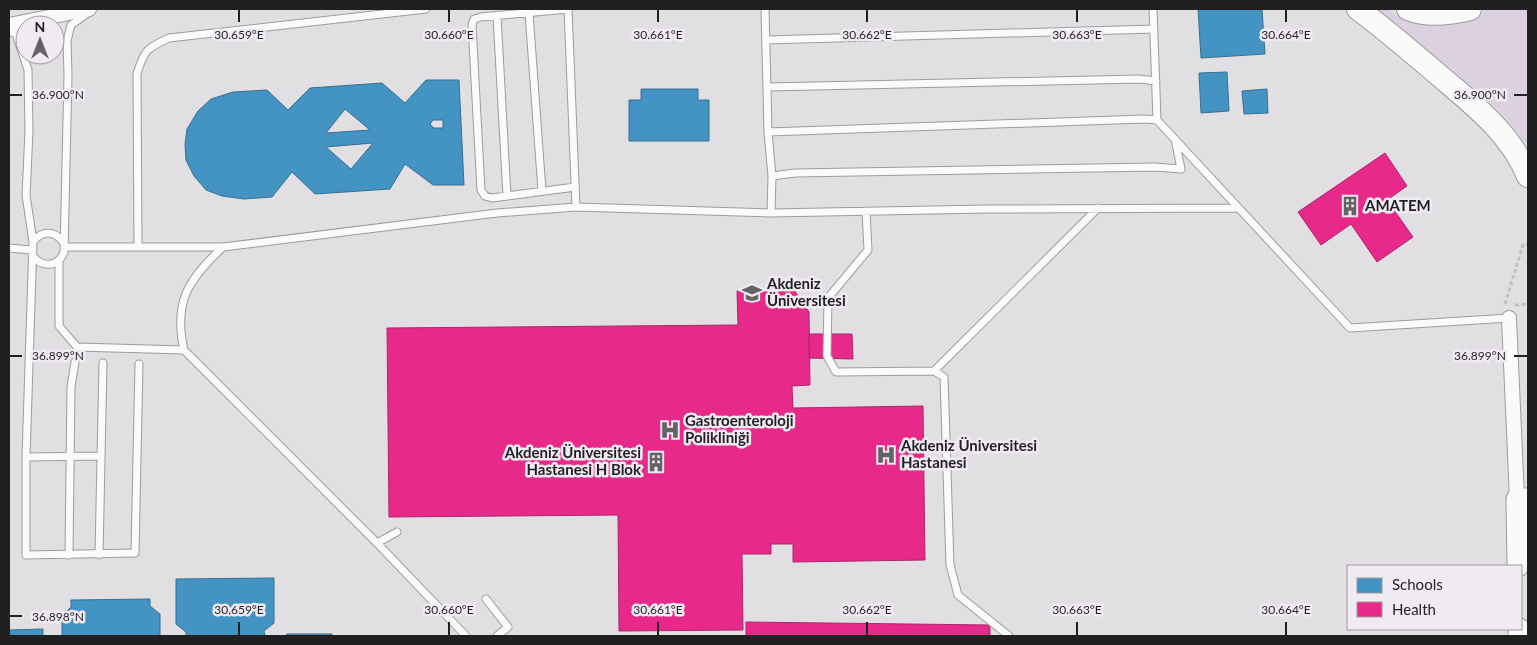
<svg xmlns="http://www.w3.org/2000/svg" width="1537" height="645" viewBox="0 0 1537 645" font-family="Lato,sans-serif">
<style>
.green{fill:#dcd1e1}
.schools{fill:#4393c3;stroke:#387092;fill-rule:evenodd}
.health{fill:#e7298a;stroke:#ab266a}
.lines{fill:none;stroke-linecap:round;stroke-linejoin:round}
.service-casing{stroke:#9d9b9d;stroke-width:9}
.minor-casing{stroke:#9d9b9d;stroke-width:16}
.primary-casing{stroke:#9d9b9d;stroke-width:23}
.trunk-casing{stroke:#9d9b9d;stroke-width:24}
.path{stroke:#c1c0c1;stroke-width:3;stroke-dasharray:4 2.5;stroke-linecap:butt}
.service{stroke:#fbfafb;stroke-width:7}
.minor{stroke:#fbfafb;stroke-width:14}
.primary{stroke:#fbfafb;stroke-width:21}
.trunk{stroke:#fbfafb;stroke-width:22}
.ticks{fill:none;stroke:#201f21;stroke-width:2}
.labels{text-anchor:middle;stroke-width:5;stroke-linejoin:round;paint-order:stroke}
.poi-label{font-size:15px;font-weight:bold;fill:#201f21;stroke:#f0ebf2;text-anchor:start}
.ticks-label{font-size:12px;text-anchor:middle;fill:#201f21;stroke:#f0ebf2;stroke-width:5;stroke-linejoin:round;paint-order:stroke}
</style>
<rect width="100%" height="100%" fill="#e2dfe3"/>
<path class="green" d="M1378 9H1387L1397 15 1420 22 1464 21 1489 9H1528V146L1505 117 1489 102Z"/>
<path class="schools" d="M1198 9H1262L1265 54 1201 58Z
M1227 72 1229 111 1201 113 1199 73Z
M426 80H459L464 185H433L405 164 390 189 315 194 292 172 272 197 244 199 222 196 206 190 194 176 186 160 185 144 187 129 198 111 211 99 233 92 267 90 288 110 310 88 382 83 405 103ZM345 109 370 130 326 133ZM433 120H443V128H434L430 124ZM373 143 351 169 326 147Z
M641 89H698V100H709V141H629V100H641Z
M1267 89 1268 113 1244 114 1242 91Z
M274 578V623L264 631 265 636H186V632L176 624V579Z
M150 599V606L160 614V636H62V616L71 607V600Z
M43 629V636H9V630Z
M287 634H332V636H285Z"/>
<path class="health" d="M1385 153 1407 186 1387 200 1413 237 1377 262 1351 224 1321 245 1298 212Z
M794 290 809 312 810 385 792 386 793 408 923 406 925 560 793 562V544H771V554H742L743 630 619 631 618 515 389 517 387 328 738 325 737 291Z
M809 334H852L853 359 809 358Z
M746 622 990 625V636H746Z"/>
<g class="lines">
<defs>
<path id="service" d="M568 9 481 17 474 19 472 25 481 190 485 196 492 198 575 187
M568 9 576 207
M765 9 768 132 772 176 795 173 1155 167 1181 169 1175 139
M1153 9 1157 120 1350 328 1509 318
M529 13 542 191
M497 16 507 196
M9 31 16 34 28 70 29 131 26 195 33 242 26 457V555L135 553 139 364
M766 40 1154 29
M768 87 1139 79 1156 81
M768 132 1144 119 1157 120
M866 211 868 250 828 298 827 356 836 372 934 371 1098 208
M771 213 772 176
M33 242C42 230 54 230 63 242
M64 247H223L497 213 576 207 771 213 987 209 1238 208
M138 247 137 74C144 50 147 48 169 38L426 9
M9 248 31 250
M32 254C40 268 58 268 64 252L68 75 67 41 71 25 88 13
M59 261V326L77 347 184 350 377 543 466 636
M184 350C173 301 189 279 223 247
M934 371 944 377 950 565 958 595 1009 636
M26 457 101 456
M377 543 397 532
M69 555 71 387 75 362
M99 555 103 363
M486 599 508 627 497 636"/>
<path id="minor" d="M9 25 89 9
M1509 318 1517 499"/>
<path id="primary" d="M1518 566 1517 499H1528
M1519 629V636"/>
<path id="trunk" d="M1358 9C1386 30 1413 53 1441 77 1474 105 1511 134 1528 176
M1408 9C1428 17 1450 14 1470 9"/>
</defs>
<use href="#service" class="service-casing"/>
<use href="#minor" class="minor-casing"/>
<use href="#primary" class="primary-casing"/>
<use href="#trunk" class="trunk-casing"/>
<path class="path" d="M1505 304 1523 245 1528 244
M1515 305 1528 304"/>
<use href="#service" class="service"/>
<use href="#minor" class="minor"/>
<use href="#primary" class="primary"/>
<use href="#trunk" class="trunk"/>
</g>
<path class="ticks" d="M239 10V22M449 10V22M658 10V22M867 10V22M1077 10V22M1286 10V22M10 95H22M1514 95H1527M10 356H22M1514 356H1527M10 616H22M239 622V635M449 622V635M658 622V635M867 622V635M1077 622V635M1286 622V635"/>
<defs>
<symbol id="building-bare" viewBox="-9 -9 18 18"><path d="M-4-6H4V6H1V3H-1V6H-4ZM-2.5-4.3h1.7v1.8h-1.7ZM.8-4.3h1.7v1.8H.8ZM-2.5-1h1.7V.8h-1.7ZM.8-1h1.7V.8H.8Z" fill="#646265" stroke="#f0ebf2" stroke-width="2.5" paint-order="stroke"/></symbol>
<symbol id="university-bare" viewBox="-9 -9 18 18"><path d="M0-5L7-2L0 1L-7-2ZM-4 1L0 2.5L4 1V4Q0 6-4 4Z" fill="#646265" stroke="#f0ebf2" stroke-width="2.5" paint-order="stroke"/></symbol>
<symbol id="hospital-bare" viewBox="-9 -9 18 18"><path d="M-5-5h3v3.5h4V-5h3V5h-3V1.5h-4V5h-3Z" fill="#646265" stroke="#f0ebf2" stroke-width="2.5" paint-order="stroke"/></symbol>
</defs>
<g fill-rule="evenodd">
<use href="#building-bare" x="1336" y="192" width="28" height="28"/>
<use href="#university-bare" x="738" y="279" width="28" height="28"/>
<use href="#hospital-bare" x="656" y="416" width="28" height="28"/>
<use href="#hospital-bare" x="872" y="441" width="28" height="28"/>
<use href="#building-bare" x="642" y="448" width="28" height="28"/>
</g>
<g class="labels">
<g class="poi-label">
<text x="1365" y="211">AMATEM</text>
<text x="767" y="289">Akdeniz<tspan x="767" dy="17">Üniversitesi</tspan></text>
<text x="685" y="426">Gastroenteroloji<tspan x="685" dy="17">Polikliniği</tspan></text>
<text x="901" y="451">Akdeniz Üniversitesi<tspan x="901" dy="17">Hastanesi</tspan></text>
<text x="641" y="458" text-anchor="end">Akdeniz Üniversitesi<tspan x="641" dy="17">Hastanesi H Blok</tspan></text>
</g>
</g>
<g class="ticks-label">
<text x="239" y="39">30.659°E</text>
<text x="449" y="39">30.660°E</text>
<text x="658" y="39">30.661°E</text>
<text x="867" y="39">30.662°E</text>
<text x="1077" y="39">30.663°E</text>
<text x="1286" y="39">30.664°E</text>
<text x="58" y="99">36.900°N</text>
<text x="1480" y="99">36.900°N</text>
<text x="58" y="360">36.899°N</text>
<text x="1480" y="360">36.899°N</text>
<text x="239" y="614">30.659°E</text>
<text x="449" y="614">30.660°E</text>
<text x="658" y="614">30.661°E</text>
<text x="867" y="614">30.662°E</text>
<text x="1077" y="614">30.663°E</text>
<text x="1286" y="614">30.664°E</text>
<text x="58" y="621">36.898°N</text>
</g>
<rect width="1537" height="645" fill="none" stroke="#201f21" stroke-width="20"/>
<rect x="1347" y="565" width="175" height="65" fill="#f0ebf2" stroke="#9d999e"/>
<rect x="1357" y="578" width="25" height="15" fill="#4393c3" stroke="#9d999e"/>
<text x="1392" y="590" font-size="15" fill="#201f21">Schools</text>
<rect x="1357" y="602" width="25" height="15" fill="#e7298a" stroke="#9d999e"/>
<text x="1392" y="615" font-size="15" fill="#201f21">Health</text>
<g transform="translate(40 40)"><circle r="24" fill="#f0ebf2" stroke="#9d999e"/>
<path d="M0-4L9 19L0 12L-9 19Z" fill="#646265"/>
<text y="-8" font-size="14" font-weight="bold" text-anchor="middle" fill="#201f21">N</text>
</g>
</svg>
